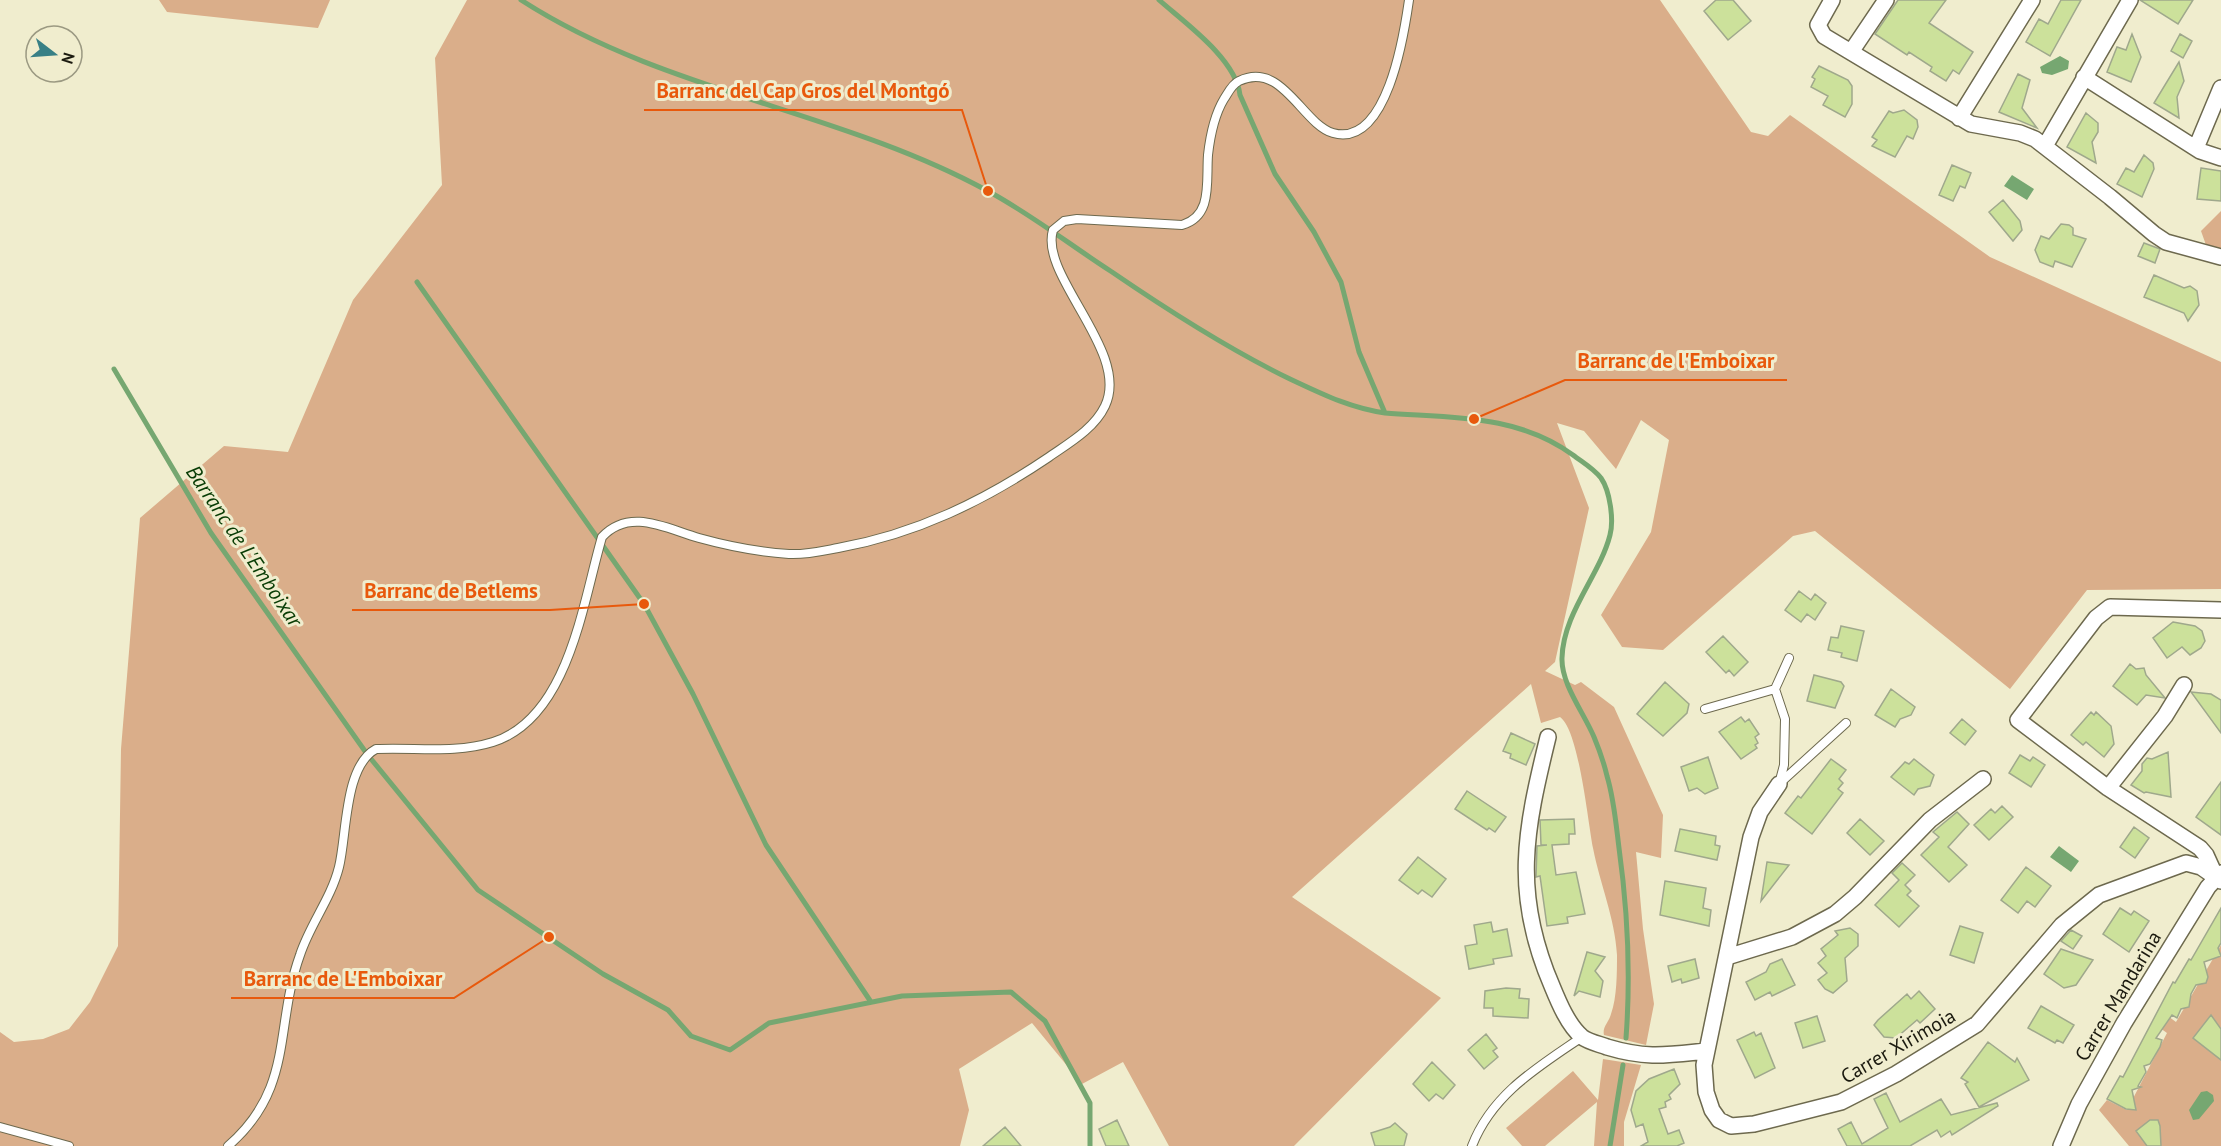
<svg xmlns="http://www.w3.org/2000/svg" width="2221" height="1146" viewBox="0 0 2221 1146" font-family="'PT Sans',sans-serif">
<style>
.green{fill:#daae8a}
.water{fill:#76a771}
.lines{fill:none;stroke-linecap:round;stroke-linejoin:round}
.stream{stroke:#76a771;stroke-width:5}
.building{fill:#cce19b;stroke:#9fa88c;stroke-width:1.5}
.lane-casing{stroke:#6d694e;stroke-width:10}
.street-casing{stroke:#6d694e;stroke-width:18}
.lane{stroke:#fff;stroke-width:8}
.street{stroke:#fff;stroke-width:15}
.labels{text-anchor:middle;stroke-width:6;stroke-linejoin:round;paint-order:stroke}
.street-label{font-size:20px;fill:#1b1a0f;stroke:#f0edce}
.water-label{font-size:21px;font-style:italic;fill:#083c04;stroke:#f0edce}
.leader{fill:none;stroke:#e8590c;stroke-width:2}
.callout-dot{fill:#e8590c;stroke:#f0edce;stroke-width:2}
.callout-label{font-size:21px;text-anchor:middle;font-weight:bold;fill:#e8590c;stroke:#f0edce;stroke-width:6;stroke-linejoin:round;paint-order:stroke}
</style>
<rect width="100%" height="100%" fill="#f0edce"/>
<path class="green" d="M159 0H330L318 28 167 12Z
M467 0H1660L1751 132 1768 136 1790 115 1990 257 2221 362V589L2087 590 2010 689 1815 531 1793 536 1663 650 1622 647 1601 615 1651 532 1669 440 1641 420 1616 469 1584 431 1557 423 1589 508 1555 662 1545 671 1575 685 1581 682 1614 707 1663 815 1661 858 1636 852 1643 929 1654 1004 1646 1045 1604 1035C1602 1027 1609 1022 1611 1014 1617 998 1617 972 1617 955 1615 918 1600 884 1593 848 1588 823 1579 730 1560 717L1541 723 1531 684 1292 897 1441 998 1294 1146H1169L1123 1062 1082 1084 1032 1023 959 1069 969 1110 960 1146H0V1032L14 1042 43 1039 69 1029 90 1002 118 946 121 749 140 518 224 446 288 452 353 300 442 185 435 58Z
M2221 211V249L2206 245 2201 231Z
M2221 945V1146H2129L2099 1110 2107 1100 2127 1110 2167 1033 2153 1023 2161 1011 2176 1022Z
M1603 1059 1641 1065 1624 1122V1146H1594L1597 1102 1545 1146H1522L1506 1128 1573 1071 1598 1100Z"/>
<path class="water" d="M2060 56 2069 61 2068 69 2052 75 2042 73 2040 67Z
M2012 175 2034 189 2027 200 2004 186Z
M2059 846 2079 861 2071 872 2050 857Z
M2207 1091 2213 1095 2214 1101 2199 1119 2193 1120 2189 1110 2201 1092Z"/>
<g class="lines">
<path class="stream" d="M521 0C663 92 839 110 986 190 1031 214 1070 245 1112 272 1169 311 1228 349 1290 379 1322 394 1350 408 1385 413
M1159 0C1185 23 1236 59 1240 95L1275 174 1314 232 1341 282 1359 352 1385 413C1451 418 1517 414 1573 455 1582 462 1593 468 1601 478 1610 491 1614 520 1610 535 1600 575 1563 613 1562 658 1561 684 1584 713 1594 737 1599 749 1604 763 1607 776 1614 799 1616 824 1619 848 1628 913 1631 972 1626 1038
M417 282 644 604 693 694 766 845 871 1002
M114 369 211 533 367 754 478 890 603 974 668 1010 691 1036 730 1050 769 1023 902 996 1011 992 1045 1021 1090 1103V1146
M1610 1146 1623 1065"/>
</g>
<path class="building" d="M1716 0H1733L1751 21 1728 40 1704 11Z
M1898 0H1946L1929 23 1973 52 1959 74 1953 70 1946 81 1930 71 1932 67 1909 52 1907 55 1875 34Z
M2061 0H2081L2050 56 2026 42 2039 19 2048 24Z
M2140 0H2193L2178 24Z
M2132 34 2141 57 2131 82 2107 72 2117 47 2126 50Z
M2180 34 2192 41 2183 58 2171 51Z
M2179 62 2184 81 2177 97 2179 118 2154 103Z
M1819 66 1848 80 1852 86V104L1845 117 1823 105 1828 96 1811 87 1815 79 1812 77Z
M2018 74 2030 80 2022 108 2037 128 1999 112Z
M1904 110 1917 120 1918 127 1913 139 1907 136 1895 157 1872 146 1877 140 1872 137 1889 111 1893 113Z
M2086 113 2098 123V132L2092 142 2096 163 2067 147Z
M2144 155 2153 163 2154 169 2142 197 2117 184 2126 168 2134 172Z
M1952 165 1971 173 1965 188 1960 186 1953 201 1939 195Z
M2201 168 2221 171V201L2197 199Z
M2003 200 2020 221 2022 230 2013 241 1989 212Z
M2061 224 2069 225 2073 228V235L2086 239 2072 267 2055 261 2053 267 2040 262 2035 250 2041 236 2049 239Z
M2144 243 2160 249 2155 263 2138 256Z
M2154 275 2184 288 2190 286 2197 291 2199 305 2188 321 2184 313 2144 297Z
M1799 591 1811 600 1815 594 1826 603 1815 620 1807 614 1801 622 1785 610Z
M2173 622 2195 626 2202 631 2205 641 2201 648 2190 655 2182 647 2167 658 2153 638Z
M1841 626 1864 631 1857 661 1841 657 1842 653 1828 650 1831 637 1838 638Z
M1723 636 1748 662 1734 676 1729 670 1726 673 1706 652Z
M2130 664 2136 669 2144 668 2146 675 2165 698 2146 695 2137 705 2113 686Z
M1814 675 1841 682 1844 686 1835 708 1807 701Z
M1665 682 1689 704 1687 713 1663 736 1637 714Z
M1891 689 1915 707 1911 715 1900 719 1895 727 1875 715Z
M2191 692 2211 694 2221 700V733Z
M2091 712 2094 715 2096 712 2111 726 2114 744 2104 757 2086 742 2083 745 2071 735Z
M1741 717 1745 722 1749 719 1759 734 1755 737 1758 743 1755 745 1757 748 1741 759 1719 732Z
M1962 719 1976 731 1965 745 1950 733Z
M1511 733 1535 744 1526 765 1510 758 1511 754 1503 751Z
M2168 752 2171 797 2146 792 2144 793 2131 785 2142 771V764L2147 758 2152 759Z
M2020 755 2030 761 2033 757 2045 765 2031 787 2009 773Z
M1708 757 1718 788 1705 794 1697 788 1689 791 1681 767Z
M1831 759 1846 770 1839 779 1843 783 1838 789 1843 793 1812 834 1785 813 1798 796 1801 798Z
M1914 759 1934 775 1930 786 1918 789 1914 795 1891 777 1905 762 1909 764Z
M2221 782V835L2196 817Z
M1467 791 1506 817 1495 832 1489 828 1487 830 1455 809Z
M2002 806 2013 817 1989 840 1974 825 1991 809 1995 813Z
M1957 812 1969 824 1948 847 1967 865 1949 882 1921 855 1939 837 1933 832Z
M1574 819 1575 834H1569V844L1552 845 1556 875 1576 872 1585 914 1567 917 1568 923 1547 926 1540 876 1536 877 1537 846 1547 845H1541L1540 820Z
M1860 819 1884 841 1870 855 1847 833Z
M2134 827 2149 838 2135 858 2120 847Z
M1680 829 1716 836 1715 845 1720 846 1717 860 1675 851Z
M1418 857 1446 879 1432 897 1422 890 1418 894 1399 880Z
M1767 862 1789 865 1761 901Z
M1902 863 1915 875 1905 885 1911 891 1907 895 1919 906 1899 927 1875 905 1899 880 1892 873Z
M2026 867 2051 886 2035 907 2027 901 2018 913 2001 900Z
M1665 881 1706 888 1703 908 1711 910 1709 926 1660 915Z
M2120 908 2131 915 2134 911 2149 921 2129 952 2103 934Z
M2221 908V943L2218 948 2221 956 2204 962 2208 977 2206 983 2196 985 2191 994 2189 1007 2181 1009 2177 1018 2172 1015 2156 1038 2162 1040 2160 1047 2150 1064 2144 1066 2146 1072 2138 1086 2141 1087 2132 1090 2136 1110 2126 1109 2107 1099 2120 1076 2123 1077 2173 982 2175 983 2189 959 2191 960Z
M1491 922 1493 932 1507 929 1512 956 1493 959 1494 964 1469 969 1465 946 1477 944 1474 925Z
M1960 926 1983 933 1974 963 1950 955Z
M1850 928 1858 934V946L1845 958 1847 981 1833 993 1825 989 1818 980 1827 973 1818 963 1826 956 1821 949 1838 935 1835 931Z
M2071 930 2082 936 2073 949 2061 941Z
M2061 949 2093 960 2076 985 2064 988 2044 974Z
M1587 952 1605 957 1595 971 1603 981 1600 997 1579 991 1574 996Z
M1695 959 1699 978 1682 983 1681 979 1672 982 1668 966Z
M1782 959 1795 985 1772 996 1770 992 1755 1000 1746 982 1766 972 1770 964Z
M1506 988 1520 989 1519 998 1529 999 1528 1018 1493 1016V1008H1484L1485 991Z
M1919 991 1935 1009 1920 1023 1917 1020 1896 1038 1884 1037 1874 1025 1878 1020 1907 994 1911 999Z
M2041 1006 2074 1025 2063 1043 2057 1040 2055 1043 2028 1028Z
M2211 1015 2221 1029V1060L2193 1038Z
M1817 1016 1825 1041 1803 1048 1795 1023Z
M1754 1032 1756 1036 1761 1033 1775 1068 1755 1078 1737 1040Z
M1486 1034 1497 1048 1493 1051 1498 1057 1484 1069 1468 1050Z
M1988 1042 2015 1062 2017 1058 2029 1080 1979 1107 1965 1084 1968 1082 1961 1078Z
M1432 1062 1455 1085 1443 1099 1436 1094 1429 1101 1413 1084Z
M1674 1069 1680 1084 1669 1095 1671 1099 1665 1102 1666 1107 1659 1109 1668 1134 1679 1130 1684 1143 1677 1146H1641L1648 1142 1643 1124 1636 1127 1631 1110 1636 1091 1649 1079Z
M1886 1093 1900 1122 1941 1099 1951 1115 1997 1103 1998 1106 1952 1135 1950 1131 1941 1137 1937 1130 1910 1146H1847L1838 1129 1851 1122 1862 1144 1888 1128 1874 1099Z
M1117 1120 1129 1146H1106L1099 1129Z
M2150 1120H2158L2160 1126 2161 1146H2147L2136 1131Z
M1395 1123 1407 1134 1404 1146H1375L1371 1133 1390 1127Z
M1005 1127 1021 1146H983Z"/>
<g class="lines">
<defs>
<path id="lane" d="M1775 689 1785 719 1784 765 1779 784
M1705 709 1775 689 1789 658
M1780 783 1846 723
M0 1127 69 1146
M228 1146C295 1088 274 1027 300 955 310 924 331 899 339 867 347 835 344 766 376 749 415 747 455 754 493 742 569 718 583 601 602 537 630 507 667 529 699 538 728 546 759 552 789 554 805 555 822 551 838 548 916 534 984 501 1049 457 1069 443 1094 429 1105 406 1131 352 1039 276 1053 230L1064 221 1077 219 1182 225C1213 216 1206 182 1208 155 1210 137 1215 114 1224 99 1228 93 1232 84 1239 81 1282 60 1302 124 1333 133 1387 148 1404 35 1409 0
M1472 1146C1492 1094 1538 1067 1582 1037"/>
<path id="street" d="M1832 0 1818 25 1824 36 1971 124 2020 133 2035 139 2110 197 2154 234 2166 242 2221 257
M1851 52 1886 0
M2084 77 2200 151 2221 158
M1959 118 2032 0
M2045 146 2130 0
M2196 148 2221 88
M1548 737C1525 831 1512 893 1552 986 1559 1003 1568 1025 1582 1037 1589 1042 1599 1044 1607 1047 1647 1059 1667 1055 1706 1051
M1779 784 1760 812 1751 837 1704 1065 1706 1092 1712 1110 1719 1120 1731 1126 1754 1124 1841 1102 1896 1074 1977 1024 2062 925 2099 895 2186 863 2201 867 2221 881
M2108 788 2165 716 2184 685
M2216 877 2206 855 2200 848 2108 788 2018 720 2096 618 2110 607 2221 610
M1727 957 1792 937 1835 914 1855 897 1930 820 1983 779
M2061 1146 2079 1104 2124 1023 2208 887 2221 873"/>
</defs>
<use href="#lane" class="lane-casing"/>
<use href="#street" class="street-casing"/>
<use href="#lane" class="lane"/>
<use href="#street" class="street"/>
</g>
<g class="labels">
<g class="street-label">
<text transform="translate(2118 996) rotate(-59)" y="7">Carrer Mandarina</text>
<text transform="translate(1898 1046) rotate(-30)" y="7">Carrer Xirimoia</text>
</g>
<g class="water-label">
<text transform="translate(244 546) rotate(56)" y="7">Barranc de L'Emboixar</text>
</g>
</g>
<path class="leader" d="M988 191L962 110H644M1474 419L1565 380H1787M644 604L550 610H352M549 937L454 998H231"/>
<g class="callout-dot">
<circle cx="988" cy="191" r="6"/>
<circle cx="1474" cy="419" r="6"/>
<circle cx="644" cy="604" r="6"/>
<circle cx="549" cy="937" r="6"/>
</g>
<g class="callout-label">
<text x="803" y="98">Barranc del Cap Gros del Montgó</text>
<text x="1676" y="368">Barranc de l'Emboixar</text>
<text x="451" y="598">Barranc de Betlems</text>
<text x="343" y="986">Barranc de L'Emboixar</text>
</g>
<g transform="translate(54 54) rotate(107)"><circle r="28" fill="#f0edce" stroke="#9b9982" stroke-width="1.5"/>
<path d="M0-4.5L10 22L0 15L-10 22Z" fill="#388086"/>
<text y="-9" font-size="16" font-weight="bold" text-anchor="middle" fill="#1b1a0f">N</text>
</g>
</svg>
